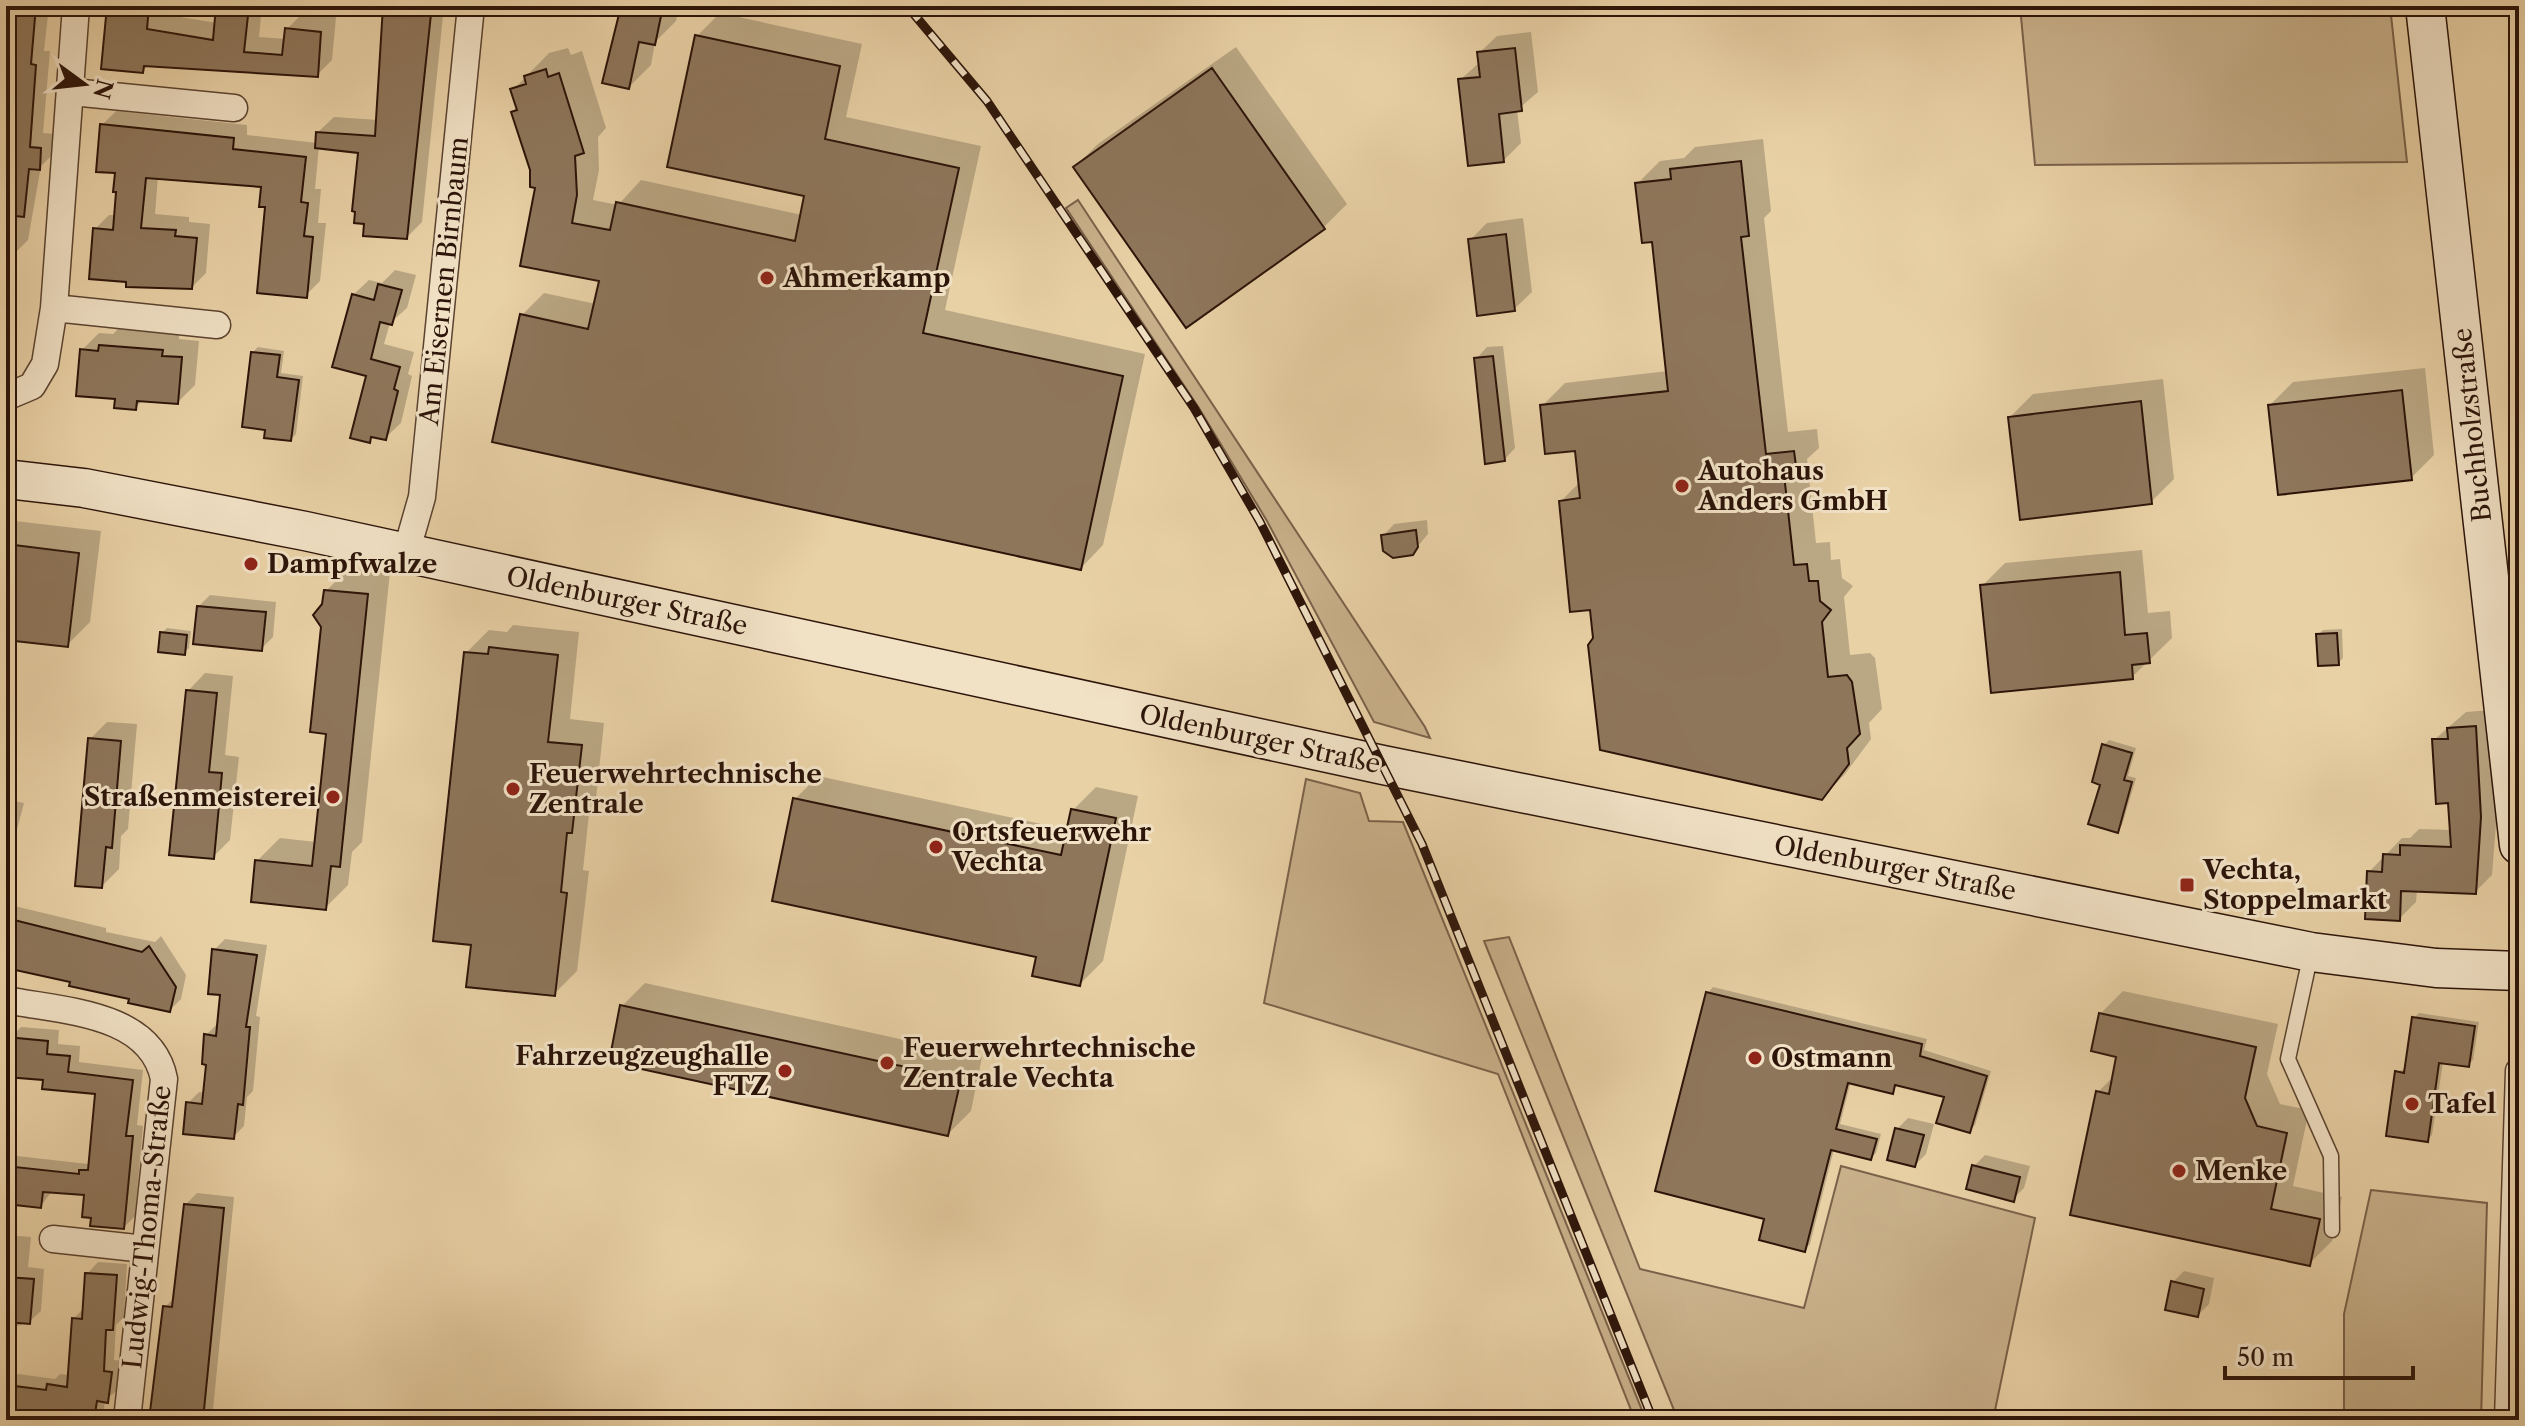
<svg xmlns="http://www.w3.org/2000/svg" width="2525" height="1426" viewBox="0 0 2525 1426" font-family="'Libre Caslon Text',serif">
<style>
.green{fill:#c9b18b;stroke:#7a624a;stroke-width:2}
.shadow{fill:#0003}
.building{fill:#8e765b;stroke:#2c1409;stroke-width:2}
.lines{fill:none;stroke-linecap:round;stroke-linejoin:round}
.lane-casing{stroke:#5b4330;stroke-width:17}
.street-casing{stroke:#5b4330;stroke-width:29}
.secondary-casing{stroke:#2c1409;stroke-width:41}
.lane{stroke:#f1e1c5;stroke-width:14}
.street{stroke:#f1e1c5;stroke-width:26}
.secondary{stroke:#f1e1c5;stroke-width:38}
.rail-casing{stroke:#2c1409;stroke-width:9}
.rail{stroke:#f1e1c5;stroke-width:6;stroke-dasharray:18;stroke-linecap:butt}
.poi-dot{fill:#8f2418;stroke:#f1e1c5;stroke-width:3}
.labels{text-anchor:middle;stroke-width:6;stroke-linejoin:round;paint-order:stroke}
.poi-label{font-size:26px;font-weight:bold;fill:#2c1409;stroke:#f1e1c5;text-anchor:start}
.street-label{font-size:26px;fill:#2c1409;stroke:#f1e1c5}
</style>
<rect width="100%" height="100%" fill="#e9d1a6"/>
<filter id="stains"><feTurbulence type="fractalNoise" baseFrequency=".0025" numOctaves="4"/><feColorMatrix values="0 0 0 0 .2 0 0 0 0 .09 0 0 0 0 .02 0 0 0 .5 -.17"/></filter>
<radialGradient id="worn" r=".72"><stop offset=".6" stop-color="#630" stop-opacity="0"/><stop offset="1" stop-color="#630" stop-opacity=".3"/></radialGradient>
<path class="green" d="M2020 6H2390L2407 162 2035 165Z
M1078 200 1425 727 1430 738 1374 722 1267 521 1199 408 1066 208Z
M1306 779 1360 793 1369 821 1403 822 1646 1420H1635L1498 1074 1264 1003Z
M1509 937 1640 1269 1804 1308 1841 1166 2035 1218 1993 1420H1678L1484 941Z
M2371 1190 2487 1203 2481 1420H2344V1314Z"/>
<path class="shadow" d="M6 6H49L44 51H50L43 133 55 134 53 154 41 166 28 240 14 254H6Z
M109 6H162V14L217 23 218 6H262L259 37 286 39 287 29 302 14 336 17 332 60 317 75 149 64 142 71Z
M383 6H444L422 222 407 237 360 151 319 146 315 189H321L318 223H326L320 281 306 295 267 206 263 186 158 177 155 214 189 217V222L210 224 206 273 192 287 128 280 95 229 109 215H116L117 172 102 125 116 111 247 125V135L317 143 318 132 334 117 378 120Z
M623 6H679L676 21 655 42 651 65 629 87Z
M2519 7V38H2518L2517 9Z
M720 13 862 44 846 117 981 146 945 310 1145 354 1103 545 1081 568 522 315 544 293 596 304 601 280 537 187 513 112 518 107 513 90 549 53 568 48 571 55 582 51 606 128 598 137 599 170 593 200 618 205 641 180 802 215 807 195 697 36Z
M1531 32 1538 92 1517 110 1521 143 1504 160 1460 80 1480 62 1479 53 1497 36Z
M1236 47 1347 204 1324 227 1186 325 1075 167 1098 144Z
M1763 139 1771 211 1764 218 1788 432 1817 429 1819 448 1807 459 1816 543 1830 542 1831 560 1840 559 1842 578 1853 586 1844 597 1850 655 1870 653 1875 658 1882 709 1869 723 1871 739 1845 774 1822 798 1595 638 1592 608 1561 501 1581 481 1577 449 1542 406 1565 383 1668 371 1654 240 1637 184 1660 161 1684 158 1695 147Z
M1523 218 1532 292 1514 309 1470 240 1487 223Z
M395 270 416 275 407 308 390 323 384 344 414 352 408 374 412 376 401 423 385 438 374 435 369 440 368 374 353 295 369 280 382 283Z
M6 288 12 289 6 336Z
M118 329 179 334V339L199 341 195 385 178 402 144 399 135 408 117 398 82 350 99 333 113 334Z
M1503 346 1515 448 1504 460 1476 359 1487 347Z
M258 347 284 351 281 373 303 376 296 434 291 439 253 352Z
M2425 368 2434 455 2411 478 2270 405 2293 382Z
M2163 379 2174 479 2151 502 2010 417 2033 394Z
M6 520 101 531 90 622 67 645 6 638Z
M1427 520 1428 534 1412 553 1383 536 1394 524Z
M2142 550 2148 613 2170 611 2172 638 2132 677 1982 586 2005 563Z
M349 568 390 572 362 842 352 852 348 885 325 908 257 861 280 838 316 842 328 732 326 591Z
M210 595 276 602 273 637 261 649 199 606Z
M513 625 579 632 570 719 604 723 595 808 589 814 583 870 589 871 577 971 554 994 473 943 466 653 489 630 507 632Z
M167 628 191 631 189 648 184 653 162 633Z
M2342 629 2343 658 2338 663 2318 635 2323 630Z
M205 673 233 676 225 755 239 757 230 840 213 857 188 691Z
M2492 710 2498 799 2492 875 2475 892 2417 890 2416 902 2399 919 2369 872 2402 838H2410L2419 829 2452 830 2450 801 2434 740 2466 712Z
M107 722 137 724 128 829 121 836 119 869 102 886 90 739Z
M2109 740 2136 748 2128 776 2136 778 2122 825 2117 830 2102 784 2104 745Z
M818 776 1069 830 1073 810 1096 787 1138 796 1103 961 1080 984 795 799Z
M6 799 24 803 14 841 6 849Z
M6 904 106 928V932L155 942 161 936 186 975 181 999 170 1010 72 980 13 967 6 974Z
M225 939 267 945 256 1016 260 1017 253 1091 247 1097 244 1126 233 1137 188 1103 199 1092 205 1093 206 1035 217 1024 222 994 214 950Z
M645 983 982 1057 971 1111 948 1134 622 1006Z
M1713 987 1927 1039 1924 1050 1991 1071 1975 1125 1969 1131 1947 1096 1898 1084 1892 1092 1851 1081 1840 1124 1881 1134 1876 1153 1871 1158 1834 1149 1810 1244 1805 1250 1767 1217 1708 993Z
M2123 991 2278 1024 2267 1074 2280 1104 2309 1110 2293 1186 2342 1197 2332 1241 2309 1264 2098 1092 2114 1076 2119 1055 2100 1014Z
M2419 1013 2479 1022 2473 1060 2468 1065 2443 1062 2432 1135 2427 1140 2397 1072 2407 1068 2414 1018Z
M21 1027 59 1030 58 1044 80 1046 79 1062 143 1070 137 1125 143 1126 135 1216 124 1227 86 1193 52 1191 41 1206 6 1204V1156L13 1151 17 1156 88 1164 91 1161 97 1092 45 1079 10 1038Z
M1908 1118 1934 1124 1926 1154 1915 1165 1897 1129Z
M1985 1155 2030 1166 2024 1188 2013 1199 1974 1166Z
M197 1193 234 1197 212 1420H151L165 1307 176 1296 186 1204Z
M6 1235 31 1237 28 1267 44 1269 41 1311 29 1322 18 1326 6 1325Z
M98 1262 127 1264 124 1317 116 1325 114 1360 122 1361 119 1389 105 1400 103 1417 6 1420 7 1386 18 1374 55 1379 60 1374 70 1375 73 1319 84 1308 87 1274Z
M2184 1271 2214 1278 2209 1304 2198 1315 2173 1282Z"/>
<path class="building" d="M6 6H36L31 64 36 65 30 147 41 148 40 170 29 169 24 217 6 215Z
M107 6H149L147 29 213 40 216 6H249L244 52 282 55 285 28 321 32 318 77 144 66 143 73 101 69Z
M383 6H417V13L431 14 407 239 363 236 364 224 354 223 355 212 352 211 358 153 315 148 316 132 375 136Z
M621 6H651L661 16 655 45 639 42 629 89 602 83Z
M695 35 840 66 825 139 959 168 923 333 1123 376 1081 570 492 442 520 314 588 329 599 281 520 266 535 188 530 187V170L511 112 517 110 510 89 526 84 524 76 546 69 548 77 559 73 584 153 575 156 577 195 572 223 610 230 616 202 795 241 804 196 667 167Z
M1515 48 1522 111 1499 114 1504 162 1468 166 1458 79 1480 77 1477 52Z
M1212 68 1325 229 1186 328 1073 167Z
M100 124 234 138 233 149 306 157 301 202 308 203 304 236 313 237 307 298 257 293 265 207H259L261 187 146 178 141 228 176 230 175 236 197 238 192 289 126 287V282L89 279 93 228 113 230 116 192H113L115 173 96 172Z
M1741 161 1749 236 1741 237 1766 454 1794 451 1797 473 1784 474 1794 565 1807 564 1809 581H1818L1820 601 1831 610 1822 622 1828 677 1847 675 1852 682 1860 734 1847 748 1849 764 1822 800 1600 750 1588 645 1593 638 1590 610 1570 612 1559 501 1580 498 1575 451 1545 454 1540 405 1668 391 1652 242 1642 243 1635 183 1671 179 1670 169Z
M1506 234 1515 311 1477 316 1468 239Z
M378 284 402 290 392 325 380 322 371 359 400 367 394 389 398 391 386 440 371 437 370 443 350 438 366 376 332 367 352 294 374 300Z
M99 345 163 350 162 356 182 357 178 404 137 401 136 410 114 408 115 399 76 396 80 349 98 351Z
M251 352 280 355 277 377 299 380 291 441 264 438 265 430 242 427Z
M1493 356 1505 461 1485 464 1474 358Z
M2402 390 2412 480 2278 495 2268 405Z
M2141 401 2152 504 2020 520 2008 417Z
M1416 530 1418 547 1413 555 1393 558 1383 551 1381 535Z
M6 544 79 553 68 647 6 640Z
M2120 572 2125 635 2147 633 2150 663 2132 665 2133 679 1991 693 1980 585Z
M324 590 368 594 340 867 331 866 326 910 251 902 255 860 312 866 326 734 310 732 321 627 313 615 322 604Z
M197 606 266 612 262 651 193 644Z
M160 632 187 635 185 655 158 652Z
M2337 633 2339 665 2318 666 2316 634Z
M489 647 558 655 548 742 582 745 572 833H567L561 892 567 893 555 996 466 987 471 945 433 941 464 652 488 654Z
M186 690 217 693 209 772 222 773 214 859 169 855Z
M2476 726 2481 817 2476 894 2401 891 2400 921 2365 919 2367 871 2382 872 2383 854 2400 855V845L2451 847 2448 803 2436 804 2432 739H2448L2447 728Z
M88 738 121 741 112 848 106 847 102 888 75 886Z
M2102 744 2132 753 2124 780 2132 782 2118 833 2088 824 2100 785 2092 782Z
M793 798 1061 855 1071 809 1116 818 1080 986 1032 976 1036 957 772 901Z
M6 918 142 952 149 946 176 987 170 1012 128 1003 129 999 69 986 70 982 6 968Z
M212 949 257 955 246 1027H250L243 1105 238 1104 234 1139 183 1134 186 1102 202 1104 206 1065 202 1064 204 1034 216 1036 220 995 208 994Z
M1706 992 1922 1044 1920 1056 1987 1076 1970 1133 1936 1123 1944 1097 1895 1085 1893 1094 1848 1083 1836 1129 1877 1139 1871 1160 1831 1150 1805 1252 1759 1240 1764 1219 1655 1191Z
M620 1005 961 1079 948 1136 609 1062Z
M2099 1013 2256 1047 2245 1098 2257 1126 2287 1133 2271 1209 2320 1219 2310 1266 2070 1215 2096 1091 2109 1094 2116 1057 2091 1051Z
M2412 1017 2475 1026 2469 1067 2439 1063 2428 1142 2386 1136 2395 1071 2404 1073Z
M6 1037 48 1041 47 1054 70 1056 68 1072 133 1080 126 1136H133L124 1229 90 1226 91 1218 82 1217 84 1195 43 1192 41 1208 6 1204V1166L79 1174V1170H88L95 1094 42 1089 43 1080 6 1077Z
M1895 1128 1924 1135 1915 1167 1887 1160Z
M1972 1165 2020 1177 2014 1202 1966 1189Z
M184 1204 224 1208 203 1420H149L163 1306 172 1307Z
M85 1273 117 1275 113 1330H106L104 1371 112 1372 108 1403 97 1401 94 1420H6V1385L46 1390 47 1384 67 1387 72 1318 82 1319Z
M6 1277 34 1279 30 1324 6 1322Z
M2171 1281 2204 1289 2198 1317 2165 1310Z"/>
<g class="lines">
<defs>
<path id="lane" d="M2311 953 2288 1059 2331 1156 2332 1230"/>
<path id="street" d="M72 92 234 108
M54 308 217 325
M6 397 32 386 45 364 54 308 76 6
M406 553 422 497 471 6
M6 1000C61 1011 151 1012 164 1079L127 1420
M53 1239 145 1249
M2508 1420 2519 1071"/>
<path id="secondary" d="M2425 6 2519 845
M6 479 84 488 305 531 1383 765 2311 952 2436 968 2519 971"/>
</defs>
<use href="#lane" class="lane-casing"/>
<use href="#street" class="street-casing"/>
<use href="#secondary" class="secondary-casing"/>
<use href="#lane" class="lane"/>
<use href="#street" class="street"/>
<use href="#secondary" class="secondary"/>
<defs>
<path id="rail" d="M907 6 987 101 1194 408 1260 522 1422 844 1653 1420"/>
</defs>
<use href="#rail" class="rail-casing"/>
<use href="#rail" class="rail"/>
</g>
<g class="poi-dot">
<circle cx="767" cy="278" r="8"/>
<circle cx="1682" cy="486" r="8"/>
<circle cx="251" cy="564" r="8"/>
<circle cx="513" cy="789" r="8"/>
<circle cx="333" cy="797" r="8"/>
<circle cx="936" cy="847" r="8"/>
<rect x="2179" y="877" width="16" height="16" rx="4"/>
<circle cx="1755" cy="1058" r="8"/>
<circle cx="887" cy="1063" r="8"/>
<circle cx="785" cy="1071" r="8"/>
<circle cx="2412" cy="1104" r="8"/>
<circle cx="2179" cy="1171" r="8"/>
</g>
<g class="labels">
<g class="poi-label">
<text x="783" y="287">Ahmerkamp</text>
<text x="1698" y="480">Autohaus<tspan x="1698" dy="30">Anders GmbH</tspan></text>
<text x="267" y="573">Dampfwalze</text>
<text x="529" y="783">Feuerwehrtechnische<tspan x="529" dy="30">Zentrale</tspan></text>
<text x="317" y="806" text-anchor="end">Straßenmeisterei</text>
<text x="952" y="841">Ortsfeuerwehr<tspan x="952" dy="30">Vechta</tspan></text>
<text x="2203" y="879">Vechta,<tspan x="2203" dy="30">Stoppelmarkt</tspan></text>
<text x="903" y="1057">Feuerwehrtechnische<tspan x="903" dy="30">Zentrale Vechta</tspan></text>
<text x="769" y="1065" text-anchor="end">Fahrzeugzeughalle<tspan x="769" dy="30">FTZ</tspan></text>
<text x="1771" y="1067">Ostmann</text>
<text x="2428" y="1113">Tafel</text>
<text x="2195" y="1180">Menke</text>
</g>
<g class="street-label">
<text transform="translate(444 281) rotate(-84)" y="9">Am Eisernen Birnbaum</text>
<text transform="translate(2472 425) rotate(-96)" y="9">Buchholzstraße</text>
<text transform="translate(627 601) rotate(12)" y="9">Oldenburger Straße</text>
<text transform="translate(1260 739) rotate(12)" y="9">Oldenburger Straße</text>
<text transform="translate(1895 868) rotate(11)" y="9">Oldenburger Straße</text>
<text transform="translate(147 1227) rotate(-84)" y="9">Ludwig-Thoma-Straße</text>
</g>
</g>
<rect width="2525" height="1426" fill="none" stroke="#e9d1a6" stroke-width="32"/>
<rect x="8" y="8" width="2509" height="1410" fill="none" stroke="#2c1409" stroke-width="4"/>
<rect x="16" y="16" width="2493" height="1394" fill="none" stroke="#2c1409" stroke-width="2"/>
<g transform="translate(84 84) rotate(105)" stroke="#f1e1c5" stroke-width="6" paint-order="stroke">
<path d="M0-6L14 30L0 20L-14 30Z" fill="#2c1409"/>
<text y="-12" font-size="22" font-weight="bold" text-anchor="middle" fill="#2c1409">N</text>
</g>
<path d="M2225 1366v12h188v-12" fill="none" stroke="#2c1409" stroke-width="4"/>
<text x="2237" y="1366" font-size="24" fill="#2c1409" stroke="#f1e1c5" stroke-width="6" paint-order="stroke">50 m</text>
<rect width="100%" height="100%" filter="url(#stains)"/>
<rect width="100%" height="100%" fill="url(#worn)"/>
</svg>
